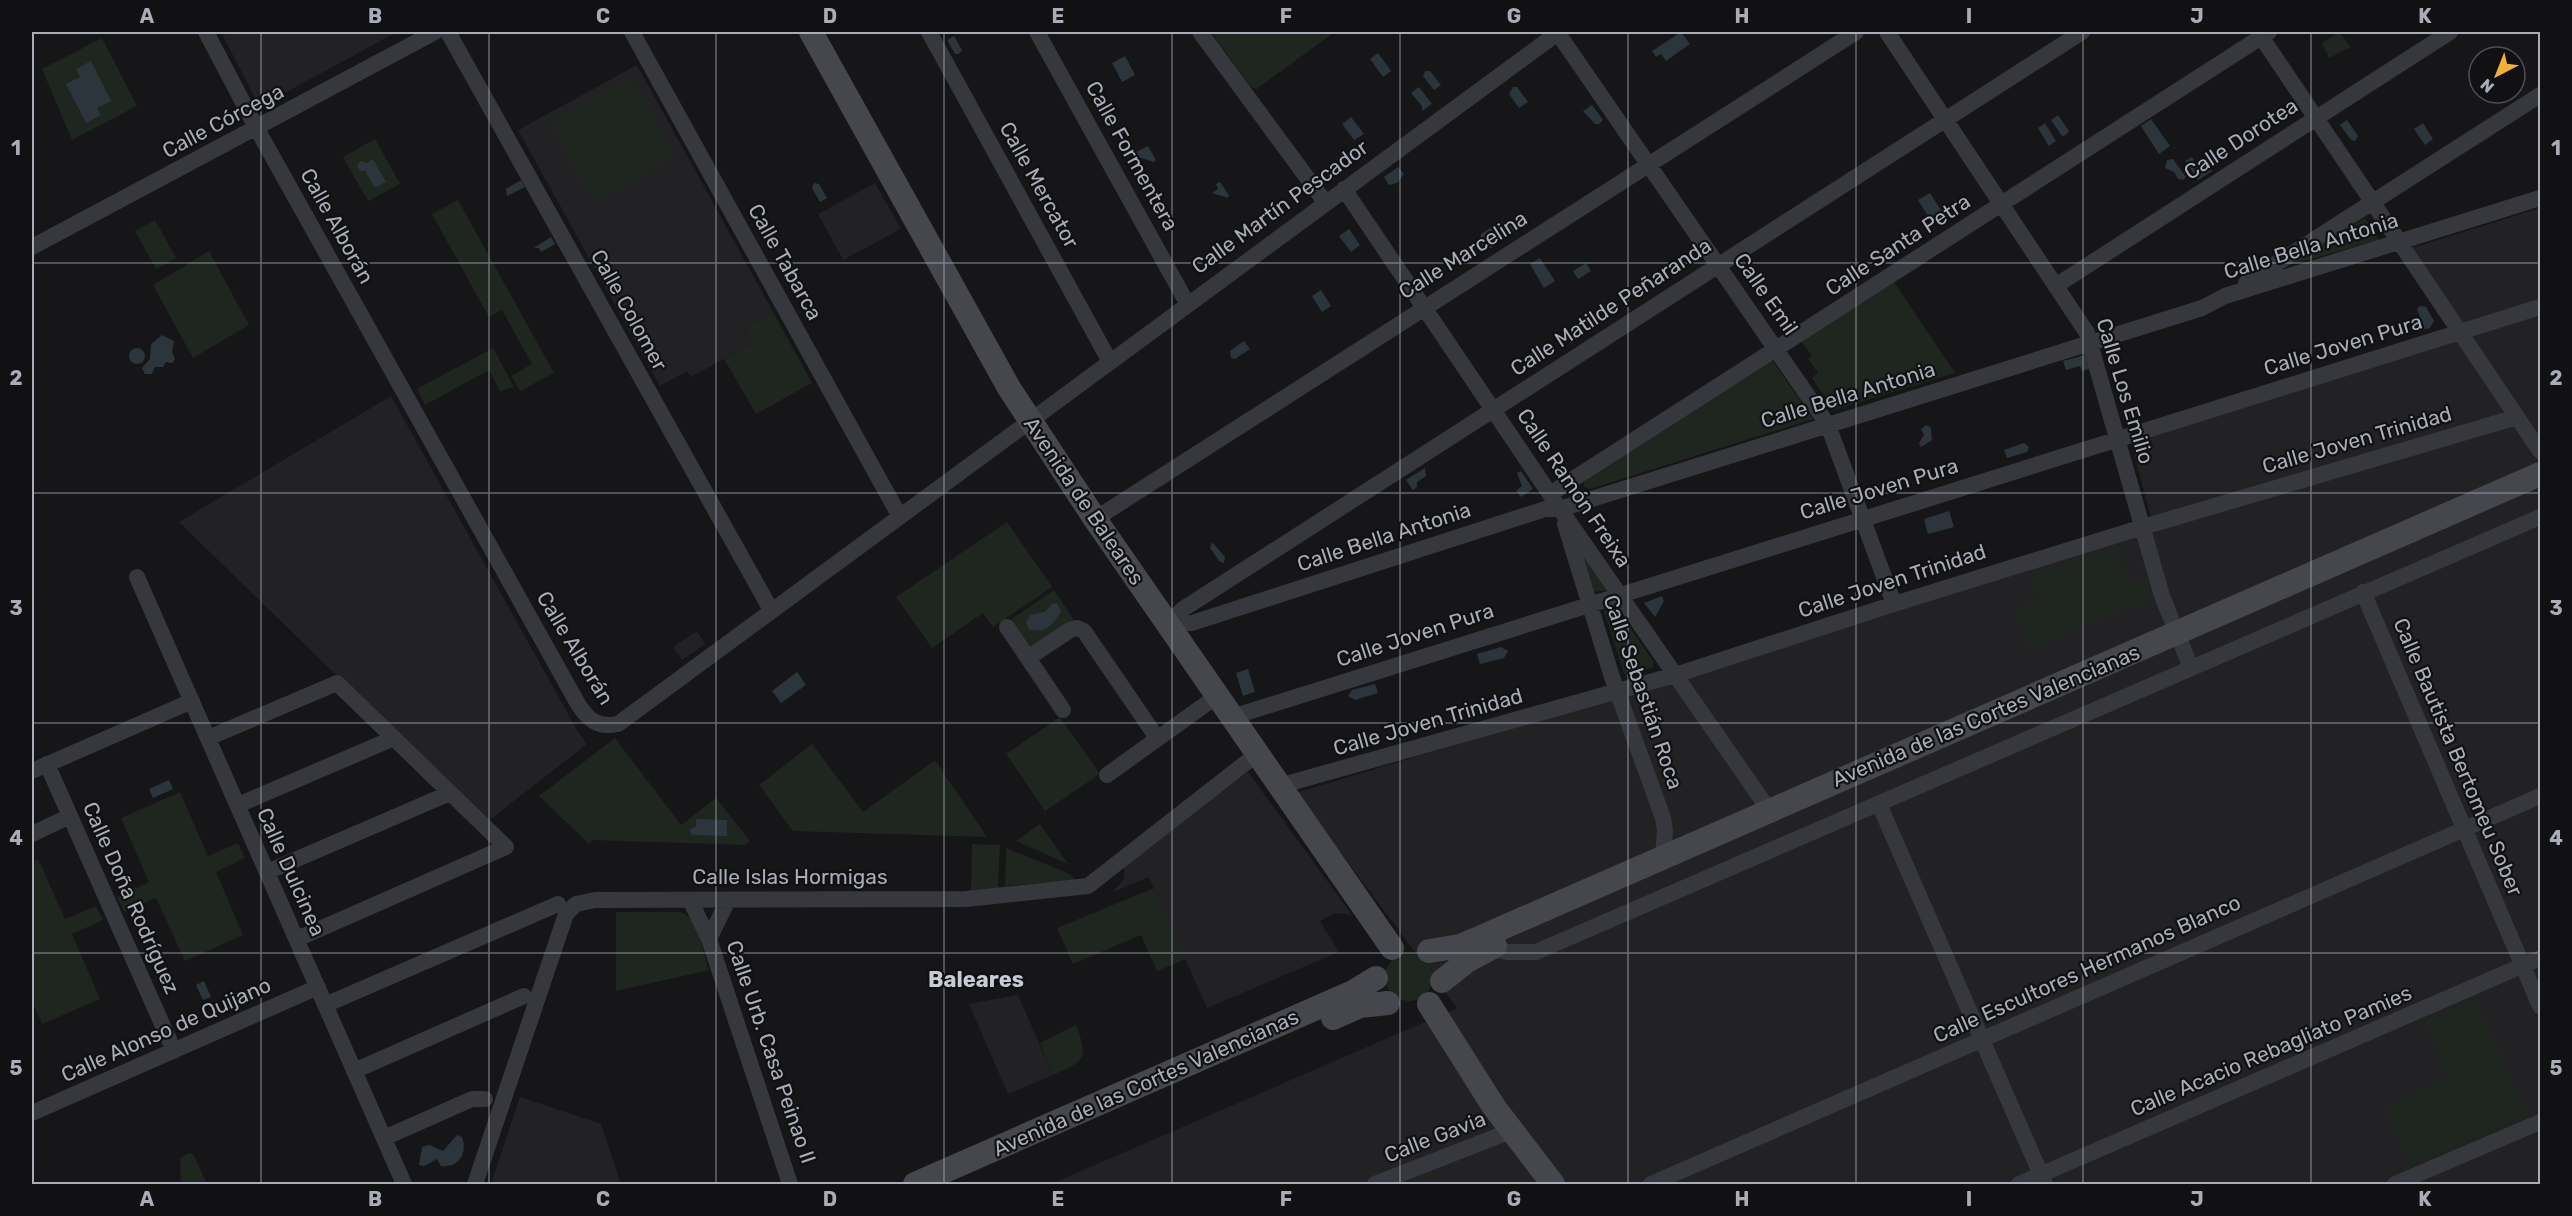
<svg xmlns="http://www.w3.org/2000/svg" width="2572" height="1216" viewBox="0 0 2572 1216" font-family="Rubik,sans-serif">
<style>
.built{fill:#222225}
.green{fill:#1e261f}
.water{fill:#2c353c}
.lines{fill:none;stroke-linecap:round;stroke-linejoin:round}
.minor{stroke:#37383d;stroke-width:16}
.secondary{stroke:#45474d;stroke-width:24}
.grid{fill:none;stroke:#a8adb8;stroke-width:1.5;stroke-opacity:0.55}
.labels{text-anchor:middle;stroke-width:4.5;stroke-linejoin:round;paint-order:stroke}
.street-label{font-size:21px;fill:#a8adb8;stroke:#111113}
.neighbourhood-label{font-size:22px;font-weight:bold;fill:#c9ccd4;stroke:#111113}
.neatline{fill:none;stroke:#a8adb8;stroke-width:2}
.grid-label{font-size:20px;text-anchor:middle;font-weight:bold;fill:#a8adb8}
</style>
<rect width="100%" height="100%" fill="#161618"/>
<path class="built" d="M221 32H397L268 102 264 95 256 100Z
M637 65 773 312 745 328 753 343 691 377 687 371 660 386 518 130Z
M875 183 901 229 843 260 818 214Z
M2540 208V1184H1051L1457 1008 1296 793 2155 532 2131 443 2471 336 2412 248Z
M391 396 577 730 587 744 487 822 179 522Z
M697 631 705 644 682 660 673 647Z
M1248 772 1352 915 1336 913 1320 921 1339 952 1207 1008 1149 877 1113 892 1124 879V863Z
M1018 995 1053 1075 1008 1094 969 1004Z
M520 1097 601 1124 621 1184H491Z"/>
<path class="green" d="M1211 32H1335L1256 89 1251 87Z
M2339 32 2351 47 2329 58 2322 43Z
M102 38 137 106 72 140 42 69Z
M630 77 675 157 593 202 549 122Z
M375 139 400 184 368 201 343 157Z
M458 200 554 373 520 391 511 376 532 364 502 310 489 317 432 214Z
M2365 218 2379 240 2294 264 2295 260Z
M155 220 176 258 156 269 135 231Z
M209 251 249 325 193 358 153 285Z
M1894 282 1955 373 1834 410 1812 378 1818 373 1808 359 1812 356 1801 341Z
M773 312 812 383 756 414 724 359 753 343 745 328Z
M493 348 514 387 500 391 489 370 425 405 417 389Z
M1772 360 1813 419 1590 489 1584 487V482Z
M1007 522 1052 587 993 627 983 613 932 648 896 597Z
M1580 546 1607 589 1606 590 1594 592Z
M2116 549 2130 582 2147 578 2152 597 2032 650 2014 610 2039 598 2029 576Z
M1054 590 1074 620 1030 649 1010 620Z
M1616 607 1653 661V667L1626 676 1624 673 1604 611Z
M1060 717 1100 774 1045 811 1006 754Z
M615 738 681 825 716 798 750 841 745 845 592 840 589 844 539 796Z
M812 744 863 812 935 760 987 837 793 831 759 785Z
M180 792 208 856 238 843 245 858 216 872 243 935 185 961 156 898 124 912 117 897 149 882 121 818Z
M1040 824 1068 864 1016 841Z
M972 844 1000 845 998 889 971 893Z
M1006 848 1070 874 1075 880 1005 886Z
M38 859 65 919 96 906 103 920 72 934 100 999 42 1024 32 1001V862Z
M1154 888 1186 959 1157 971 1141 935 1073 964 1057 928Z
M616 912H681C699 919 703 953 709 970L616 991Z
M1385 977a24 24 0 1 1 48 0a24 24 0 1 1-48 0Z
M2476 999 2527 1116 2410 1166 2385 1107 2449 1079 2424 1021Z
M1076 1025C1089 1059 1085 1061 1053 1075L1040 1043Z
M189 1153 193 1154 207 1184H181L180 1158Z"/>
<path class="water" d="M1681 32 1690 44 1666 61 1661 54 1656 57 1652 51Z
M954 36 962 50 959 54H955L947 40Z
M1378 53 1391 71 1383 77 1370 59Z
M1125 56 1135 75 1122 82 1112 63Z
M91 61 111 101 97 108 101 115 86 123 66 84 80 77 76 69Z
M1425 71H1430L1441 85 1434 90 1423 76Z
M1419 87 1432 104 1422 111V106L1411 93Z
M1513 87H1517L1528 102 1519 108 1509 94Z
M1592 105 1603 120 1599 124H1595L1583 111Z
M2058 115 2069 131 2066 135 2062 136 2051 120Z
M1351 117 1364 134 1354 140 1342 124Z
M2151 119 2170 146 2159 154 2141 126Z
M2347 120 2358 136 2355 141 2351 140 2340 125Z
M2045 123 2056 141 2049 146 2038 128Z
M2423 123 2433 139 2425 145 2414 129Z
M1148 146 1156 160 1154 162 1135 156 1136 152Z
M2192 157 2198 167 2207 164 2212 171 2198 180 2185 161Z
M373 159 386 182 375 188 365 171H360L357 166 360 161 367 163Z
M2173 159 2186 177 2183 180 2178 179 2174 172 2165 168 2167 160Z
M1398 167 1404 174 1397 183 1389 185 1384 177Z
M521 180 525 187 507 196 506 189Z
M1220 182 1229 195 1228 198 1212 193 1218 189 1216 184Z
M814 183 819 184 827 198 820 202 812 188Z
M1930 193 1944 215 1932 222 1918 200Z
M1500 222 1514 223 1515 231 1502 234 1492 248 1483 247 1480 242 1481 234Z
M1349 229 1360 245 1351 252 1339 236Z
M551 237 555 244 541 252 539 248H534Z
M1540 258 1555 281 1544 288 1530 264Z
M1586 263 1591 271 1578 279 1573 271Z
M1321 290 1331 306 1322 312 1312 296Z
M2420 306 2426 307 2434 321 2430 328 2421 330 2418 327 2420 317 2417 309Z
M162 335 174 341 172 352 175 359 172 363 166 362 163 367H155L152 374H145L142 368 150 359 151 344Z
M1244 341 1250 349 1235 359 1231 358 1230 351Z
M129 356a8 8 0 1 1 16 0a8 8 0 1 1-16 0Z
M2085 355 2089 369 2082 371 2080 366 2066 370 2063 361Z
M1926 425 1931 428 1932 440 1921 447 1919 443 1924 435 1921 429Z
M2024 443 2029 447 2027 452 2007 458 2004 450Z
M1425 468 1426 476 1417 482V487L1413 490 1406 480Z
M1521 471 1533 489 1521 497 1516 491 1522 486 1517 473Z
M1949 511 1954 527 1928 534 1924 519Z
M1212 542 1225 557 1224 563 1220 562 1210 548Z
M1662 596 1664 601 1655 617 1644 603Z
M1057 603 1061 611C1055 623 1044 635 1029 629L1026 622 1030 615 1045 612 1052 604Z
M1501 647 1508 651 1504 658 1480 664 1477 654Z
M1248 669 1255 692 1243 696 1236 673Z
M797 672 806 685 781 703 772 691Z
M1375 684 1378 693 1355 700 1348 696 1352 690Z
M169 780 173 789 153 798 149 789Z
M696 819 727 820V836L692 835 689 830 696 826Z
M204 981 211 997 203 1000 196 985Z
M457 1135 462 1137C468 1153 459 1168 441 1166L437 1159 424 1166 419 1165 422 1147 429 1145 443 1151Z"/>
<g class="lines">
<path class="minor" d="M206 32 257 129 578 704C588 720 598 728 618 724L1559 32
M448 32 771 610
M632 32 899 515
M929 32 1109 360
M1037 32 1187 303
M1200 32 1325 202
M1557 32 1828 425 1894 604
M1887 32 2087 333 2162 596 2191 668
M2258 32 2540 451
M1344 189 1560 509 1769 810
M32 247 435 32
M2246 283 2540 95
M2057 285 2450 32
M1550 494 2269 32
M1095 519 1856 32
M1565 524 1612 677 1663 818 1665 830 1663 857
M137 577 404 1184
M2363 592 2540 1006
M1168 624 1192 623 1545 509H1560L2202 308 2225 296 2540 198
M1168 624 1183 609 2082 32
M1007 627 1063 710
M1028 658 1070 630 1077 628 1084 631 1157 738
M1232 717 2540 307
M208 738 337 683 506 847 297 939
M47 764 174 1051
M32 771 192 701
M1107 775 1217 696
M1279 786 1675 675 1894 604 2143 527 2517 417
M1879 804 2045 1184
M238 805 394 738
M32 834 70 816
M267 872 450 793
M690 900 709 939 790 1184
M709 939 728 900
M1491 948 1508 952H1536L2540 517
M325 1005 558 904
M354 1071 524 996
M32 1113 318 987
M384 1138 472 1099H485
M475 1184 566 914 576 904 595 900 966 899 1088 886 1257 754
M1375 1184 1511 1131
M1651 1184 2540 796
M2019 1184 2540 958
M2395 1184 2540 1122"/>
<path class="secondary" d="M811 32 1009 388 1095 519 1392 948
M1429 951 1460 946 1479 938 2540 474
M1442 981 1467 961 1495 946
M1429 1004 1494 1107 1553 1184
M1333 1018 1360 1006 1388 1003
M915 1184 1353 992 1376 978"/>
</g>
<path class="grid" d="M261 32V1184M489 32V1184M716 32V1184M944 32V1184M1172 32V1184M1400 32V1184M1628 32V1184M1856 32V1184M2083 32V1184M2311 32V1184M32 263H2540M32 493H2540M32 723H2540M32 953H2540"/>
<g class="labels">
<g class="street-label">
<text transform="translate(223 121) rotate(-28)" y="7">Calle Córcega</text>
<text transform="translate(2241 139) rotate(-33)" y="7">Calle Dorotea</text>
<text transform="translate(1132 156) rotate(61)" y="7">Calle Formentera</text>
<text transform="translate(1039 185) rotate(61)" y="7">Calle Mercator</text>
<text transform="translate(1280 207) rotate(-36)" y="7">Calle Martín Pescador</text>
<text transform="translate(337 226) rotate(61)" y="7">Calle Alborán</text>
<text transform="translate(1898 245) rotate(-33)" y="7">Calle Santa Petra</text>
<text transform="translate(2311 246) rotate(-17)" y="7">Calle Bella Antonia</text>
<text transform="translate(1463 255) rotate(-32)" y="7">Calle Marcelina</text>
<text transform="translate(785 262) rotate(61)" y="7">Calle Tabarca</text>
<text transform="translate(1766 294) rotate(55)" y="7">Calle Emil</text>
<text transform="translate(1611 307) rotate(-33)" y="7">Calle Matilde Peñaranda</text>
<text transform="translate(629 310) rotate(61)" y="7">Calle Colomer</text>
<text transform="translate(2343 345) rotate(-17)" y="7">Calle Joven Pura</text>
<text transform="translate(2125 391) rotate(73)" y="7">Calle Los Emilio</text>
<text transform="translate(1848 395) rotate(-17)" y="7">Calle Bella Antonia</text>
<text transform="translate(2357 440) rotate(-16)" y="7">Calle Joven Trinidad</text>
<text transform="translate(1574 488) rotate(56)" y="7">Calle Ramón Freixa</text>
<text transform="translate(1879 489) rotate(-17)" y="7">Calle Joven Pura</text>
<text transform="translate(1084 501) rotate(56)" y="7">Avenida de Baleares</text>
<text transform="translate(1384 537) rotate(-18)" y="7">Calle Bella Antonia</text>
<text transform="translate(1892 581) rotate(-18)" y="7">Calle Joven Trinidad</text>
<text transform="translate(1415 635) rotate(-18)" y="7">Calle Joven Pura</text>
<text transform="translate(575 648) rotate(59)" y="7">Calle Alborán</text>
<text transform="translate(1643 692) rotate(71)" y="7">Calle Sebastián Roca</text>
<text transform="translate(1986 716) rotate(-23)" y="7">Avenida de las Cortes Valencianas</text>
<text transform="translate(1428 722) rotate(-16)" y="7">Calle Joven Trinidad</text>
<text transform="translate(2458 757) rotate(67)" y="7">Calle Bautista Bertomeu Sober</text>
<text transform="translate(291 872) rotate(66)" y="7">Calle Dulcinea</text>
<text x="790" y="884">Calle Islas Hormigas</text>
<text transform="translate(131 898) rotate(66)" y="7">Calle Doña Rodríguez</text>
<text transform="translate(2087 969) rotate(-24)" y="7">Calle Escultores Hermanos Blanco</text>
<text transform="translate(166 1030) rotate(-24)" y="7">Calle Alonso de Quijano</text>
<text transform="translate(2271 1051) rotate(-23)" y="7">Calle Acacio Rebagliato Pamies</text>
<text transform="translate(771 1052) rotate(71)" y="7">Calle Urb. Casa Peinao II</text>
<text transform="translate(1146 1083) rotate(-24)" y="7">Avenida de las Cortes Valencianas</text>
<text transform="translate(1435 1137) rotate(-21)" y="7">Calle Gavia</text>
</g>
<g class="neighbourhood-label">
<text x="976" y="987">Baleares</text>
</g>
</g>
<rect width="2572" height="1216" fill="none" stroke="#111113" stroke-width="66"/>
<g transform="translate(2497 75) rotate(222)"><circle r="28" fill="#111113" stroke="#4d4f55" stroke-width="1.5"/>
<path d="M0-4.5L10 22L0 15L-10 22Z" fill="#f2b134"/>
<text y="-9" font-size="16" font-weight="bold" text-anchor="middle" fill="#a8adb8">N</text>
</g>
<rect x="33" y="33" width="2506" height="1150" class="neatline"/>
<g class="grid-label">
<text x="147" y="23">A</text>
<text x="375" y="23">B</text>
<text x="603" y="23">C</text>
<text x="830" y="23">D</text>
<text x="1058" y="23">E</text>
<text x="1286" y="23">F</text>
<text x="1514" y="23">G</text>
<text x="1742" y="23">H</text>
<text x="1969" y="23">I</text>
<text x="2197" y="23">J</text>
<text x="2425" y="23">K</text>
<text x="16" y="155">1</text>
<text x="2556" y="155">1</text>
<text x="16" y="385">2</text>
<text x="2556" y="385">2</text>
<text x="16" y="615">3</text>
<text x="2556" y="615">3</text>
<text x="16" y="845">4</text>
<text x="2556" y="845">4</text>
<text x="16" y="1075">5</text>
<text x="2556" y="1075">5</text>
<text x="147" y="1206">A</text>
<text x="375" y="1206">B</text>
<text x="603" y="1206">C</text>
<text x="830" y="1206">D</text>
<text x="1058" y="1206">E</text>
<text x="1286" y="1206">F</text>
<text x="1514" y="1206">G</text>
<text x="1742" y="1206">H</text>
<text x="1969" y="1206">I</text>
<text x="2197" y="1206">J</text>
<text x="2425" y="1206">K</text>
</g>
</svg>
